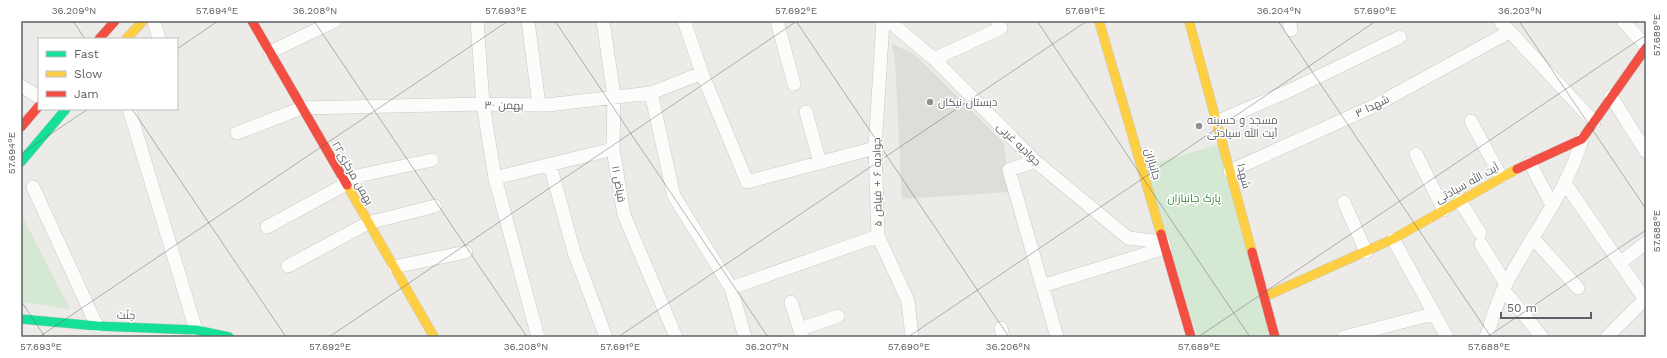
<svg xmlns="http://www.w3.org/2000/svg" width="1667" height="358" viewBox="0 0 1667 358" font-family="'Work Sans',Cairo,sans-serif">
<style>
.education{fill:#dfddd7}
.green{fill:#d5e8d3}
.lines{fill:none;stroke-linecap:round;stroke-linejoin:round}
.street-casing{stroke:#c9c9c9;stroke-width:14}
.fast-casing{stroke:#c8c8c8;stroke-width:10}
.slow-casing{stroke:#c8c8c8;stroke-width:10}
.jam-casing{stroke:#c8c8c8;stroke-width:10}
.street{stroke:#fcfcfb;stroke-width:13}
.fast{stroke:#16e098;stroke-width:9}
.slow{stroke:#ffcf43;stroke-width:9}
.jam{stroke:#f24e42;stroke-width:9}
.ticks{fill:none;stroke:#5d6065;stroke-width:1;stroke-opacity:0.45}
.poi-dot{fill:#8f9192;stroke:#fff;stroke-width:1.5}
.labels{text-anchor:middle;stroke-width:3;stroke-linejoin:round;paint-order:stroke}
.poi-label{font-size:11px;fill:#5d6065;stroke:#fff;text-anchor:start}
.street-label{font-size:11px;fill:#5d6065;stroke:#fff}
.park-label{font-size:11px;fill:#3a863d;stroke:#fff}
.neatline{fill:none;stroke:#5d6065;stroke-width:1.5}
.ticks-label{font-size:10px;text-anchor:middle;fill:#5d6065}
</style>
<rect width="100%" height="100%" fill="#ecebe7"/>
<path class="education" d="M892 44 914 54 1004 143 1010 192 902 199 895 62Z"/>
<path class="green" d="M1221 144 1270 337H1197L1144 166Z
M21 214 70 309 21 302Z"/>
<g class="lines">
<defs>
<path id="street" d="M154 21 159 39
M477 21 483 104 495 178 538 337
M528 21 539 105
M603 21 614 96 613 149 624 215 676 337
M684 21 702 73 747 182 875 148
M777 21 794 84
M883 21 875 148 878 236 908 301 912 337
M889 21 934 59 1035 161 1128 238 1163 242
M1289 21 1291 30
M1500 21 1594 122
M1623 21 1646 46
M270 52 335 21
M934 59 1001 28 997 21
M21 86 39 97
M651 93 674 196 731 288 745 337
M1611 96 1646 152
M129 109 196 330
M806 112 820 163
M1471 121 1501 177
M1216 122 1291 90 1400 37
M237 133 302 108 483 104 547 105 651 93 702 73
M1416 154 1444 210
M1035 161 1009 170 1057 337
M1530 163 1552 205
M550 165 574 252 606 337
M1230 171 1374 106 1509 32
M495 178 613 149
M343 179 432 160
M1565 183 1646 301
M33 187 97 326
M1460 201 1480 233
M1344 202 1366 252
M267 227 346 184
M1533 238 1578 288
M1393 239 1447 337
M1481 244 1506 284
M1621 262 1646 243
M288 266 368 223 435 206
M394 267 466 252
M1042 286 1165 248
M731 288 878 236
M1503 289 1542 337
M791 302 802 337
M1001 328 1003 337
M800 329 838 316
M1344 337 1433 314
M1486 337C1492 321 1496 304 1504 288 1529 238 1567 193 1582 139
M1607 337 1646 298"/>
<path id="fast" d="M21 162 66 109
M21 319 97 326 196 330 229 337"/>
<path id="slow" d="M1099 21 1161 234
M1189 21 1252 252
M126 39 143 21
M347 185 434 337
M1264 297 1393 239 1517 169"/>
<path id="jam" d="M252 21 347 185
M99 39 115 21
M21 127 39 106
M1517 169 1582 139 1646 48
M1161 234 1191 337
M1252 252 1275 337"/>
</defs>
<use href="#street" class="street-casing"/>
<use href="#fast" class="fast-casing"/>
<use href="#slow" class="slow-casing"/>
<use href="#jam" class="jam-casing"/>
<use href="#street" class="street"/>
<use href="#fast" class="fast"/>
<use href="#slow" class="slow"/>
<use href="#jam" class="jam"/>
</g>
<path class="ticks" d="M73 21 85 39M314 21 527 337M555 21 768 337M796 21 1009 337M1037 21 1250 337M1278 21 1491 337M1519 21 1646 209M177 49 218 21M132 109 286 337M21 154 88 109M21 301 45 337M39 337 508 21M329 337 797 21M618 337 1087 21M908 337 1376 21M1198 337 1646 35M1487 337 1646 230"/>
<g class="poi-dot">
<circle cx="930" cy="102" r="4"/>
<circle cx="1199" cy="126" r="4"/>
</g>
<g class="labels">
<g class="poi-label">
<text x="938" y="106">دبستان نیکان</text>
<text x="1207" y="124">مسجد و حسینه<tspan x="1207" dy="13">آیت الله سیادتی</tspan></text>
</g>
<g class="street-label">
<text transform="translate(504 105) rotate(1)" y="4">بهمن ۳۰</text>
<text transform="translate(1372 106) rotate(-26)" y="4">شهدا ۳</text>
<text transform="translate(1019 144) rotate(44)" y="4">جوادیه غربی</text>
<text transform="translate(1153 164) rotate(74)" y="4">جانبازان</text>
<text transform="translate(353 173) rotate(60)" y="4">۲۲بهمن مرکزی</text>
<text transform="translate(1244 176) rotate(75)" y="4">شهدا</text>
<text transform="translate(877 182) rotate(-91)" y="4">جوادیه ۶ + فیاض ۵</text>
<text transform="translate(1467 183) rotate(-29)" y="4">آیت الله سیادتی</text>
<text transform="translate(619 184) rotate(80)" y="4">فیاض ۱۱</text>
<text transform="translate(126 315) rotate(2)" y="4">جنّت</text>
</g>
<g class="park-label">
<text x="1194" y="202">پارک جانبازان</text>
</g>
</g>
<rect width="1667" height="358" fill="none" stroke="#ffffff" stroke-width="44"/>
<rect x="38" y="38" width="140" height="72" fill="#ffffff" stroke="#bebfc1"/>
<rect x="46" y="51" width="20" height="6" fill="#16e098" stroke="#bebfc1"/>
<text x="74" y="58" font-size="12" fill="#5d6065">Fast</text>
<rect x="46" y="71" width="20" height="6" fill="#ffcf43" stroke="#bebfc1"/>
<text x="74" y="78" font-size="12" fill="#5d6065">Slow</text>
<rect x="46" y="91" width="20" height="6" fill="#f24e42" stroke="#bebfc1"/>
<text x="74" y="98" font-size="12" fill="#5d6065">Jam</text>
<path d="M1501 312v6h90v-6" fill="none" stroke="#5d6065" stroke-width="2"/>
<text x="1507" y="312" font-size="12" fill="#5d6065" stroke="#ffffff" stroke-width="3" paint-order="stroke">50 m</text>
<rect x="22" y="22" width="1623" height="314" class="neatline"/>
<g class="ticks-label">
<text x="74" y="14">36.209°N</text>
<text x="217" y="14">57.694°E</text>
<text x="315" y="14">36.208°N</text>
<text x="506" y="14">57.693°E</text>
<text x="796" y="14">57.692°E</text>
<text x="1085" y="14">57.691°E</text>
<text x="1279" y="14">36.204°N</text>
<text x="1375" y="14">57.690°E</text>
<text x="1520" y="14">36.203°N</text>
<text transform="translate(1656 35) rotate(-90)" y="4">57.689°E</text>
<text transform="translate(11 153) rotate(-90)" y="4">57.694°E</text>
<text transform="translate(1656 231) rotate(-90)" y="4">57.688°E</text>
<text x="41" y="350">57.693°E</text>
<text x="330" y="350">57.692°E</text>
<text x="526" y="350">36.208°N</text>
<text x="620" y="350">57.691°E</text>
<text x="767" y="350">36.207°N</text>
<text x="909" y="350">57.690°E</text>
<text x="1008" y="350">36.206°N</text>
<text x="1199" y="350">57.689°E</text>
<text x="1489" y="350">57.688°E</text>
</g>
</svg>
